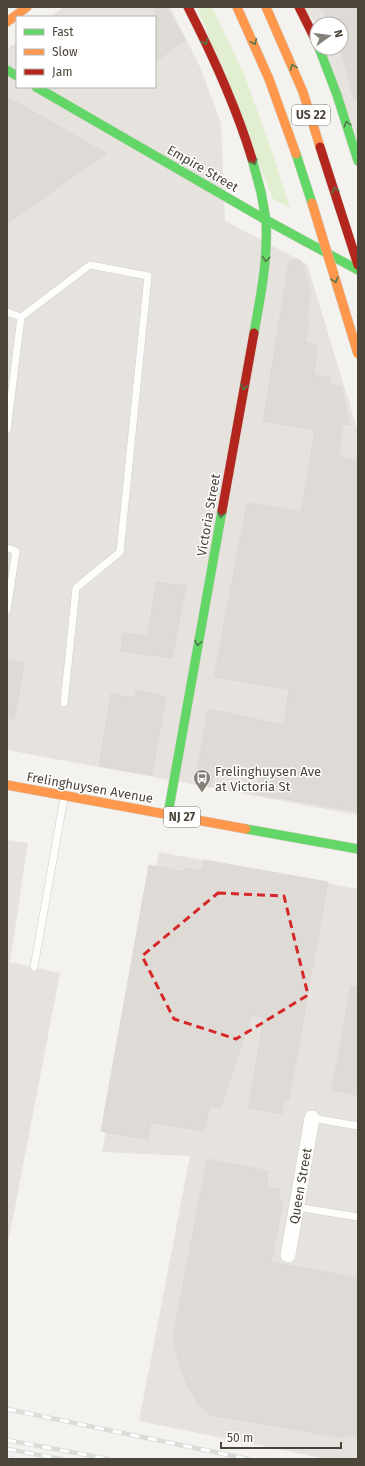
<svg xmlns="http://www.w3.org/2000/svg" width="365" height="1466" viewBox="0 0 365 1466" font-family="'Fira Sans',sans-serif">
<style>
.industrial{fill:#e6e2de}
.green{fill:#e1eecf}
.parking{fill:#e6e3df}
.building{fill:#dedbd6;stroke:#dcd9d4}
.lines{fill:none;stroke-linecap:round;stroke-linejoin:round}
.lane-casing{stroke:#d2d0cb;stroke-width:8}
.street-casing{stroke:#d2d0cb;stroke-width:16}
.fast-casing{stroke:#d3cfc5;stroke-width:10}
.slow-casing{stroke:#d3cfc5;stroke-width:10}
.jam-casing{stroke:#d3cfc5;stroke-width:10}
.lane{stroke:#fdfdfc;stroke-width:7}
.street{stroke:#fdfdfc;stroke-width:15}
.fast{stroke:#63d668;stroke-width:9}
.slow{stroke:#ff974d;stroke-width:9}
.jam{stroke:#b3261e;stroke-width:9}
.rail-casing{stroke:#dbdbda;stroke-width:4.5}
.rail{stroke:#fff;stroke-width:3;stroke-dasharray:9;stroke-linecap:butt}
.slow-bridge-casing{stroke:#ccbfa9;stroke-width:10;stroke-linecap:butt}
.slow-bridge{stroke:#ff974d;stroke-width:9}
.oneway{stroke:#537749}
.marked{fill:none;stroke:#d62828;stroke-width:3;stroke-dasharray:8 5;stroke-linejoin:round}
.labels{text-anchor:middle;stroke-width:3;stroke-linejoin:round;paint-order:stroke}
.shield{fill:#fff;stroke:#817c74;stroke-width:1}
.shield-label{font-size:12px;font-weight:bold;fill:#4b4439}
.street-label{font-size:13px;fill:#4b4439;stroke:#fff}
.poi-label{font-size:13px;fill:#4b4439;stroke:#fff;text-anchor:start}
</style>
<rect width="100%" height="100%" fill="#f4f2ee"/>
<path class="industrial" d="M64 7H170L200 67 221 123 225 221 307 264 358 432V815L7 750V49L17 42V87H155V17H50Z
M301 7H358V162L322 48H341V24H317Z
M159 852 358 889V1459H326L139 1421 190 1156 102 1152Z"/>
<path class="green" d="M197 7H212L244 74 272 152 290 208 273 199Z"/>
<path class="parking" d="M7 840 28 843 10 962 60 973 7 1249Z"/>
<path class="building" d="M155 7H166L185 40 155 62Z
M320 7H358V99H354L340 48H348L341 38V24H332Z
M7 97 106 153 7 224Z
M296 259 301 261 311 292 306 318 309 319 305 342 317 345 314 375 330 378 329 384 341 387 350 425 343 424 338 457 358 461V811L256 794 261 774 216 767 211 787 195 784 208 709 284 725 289 689 214 677 247 503 301 512 315 430 263 421 289 262Z
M156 582 186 586 172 658 121 651 123 633 148 636Z
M7 659 24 663 14 719 7 718Z
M136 690 166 697 152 775 99 766 111 694 135 698Z
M204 860 328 882 289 1099 284 1098 282 1114 248 1108 264 1018 252 1015 221 1107 210 1106 204 1131 151 1122 148 1140 101 1131 149 865 185 872 186 868 202 871Z
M351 986 358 987V1095L332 1090Z
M207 1159 268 1171 266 1188 280 1189 278 1201 283 1202 271 1262 358 1278V1436L344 1434V1438L209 1415 198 1404 187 1385 178 1359 173 1338Z"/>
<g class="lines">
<defs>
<path id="lane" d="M7 312 21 317 7 430
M21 317 90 265 148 276 120 552 76 588 64 703
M7 548 16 551 7 610
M34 967 64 798
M312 1118 358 1126
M296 1207 358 1217"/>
<path id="street" d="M288 1255 312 1118"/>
<path id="fast" d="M319 48 337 95 358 161
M7 70 17 76
M36 87 266 220 358 270
M296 154 312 203
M252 159 261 192 266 220
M254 333C261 293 268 261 266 220
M168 814 222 511
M246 829 358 849"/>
<path id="slow" d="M237 7 269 79 296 154
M266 7 303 92 320 147
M7 22 27 7
M7 785 246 829"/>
<path id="jam" d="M188 7C213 56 236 106 252 159
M299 7 317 43
M320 147 358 265
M222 511 254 333"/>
</defs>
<use href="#lane" class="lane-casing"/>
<use href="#street" class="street-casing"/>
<use href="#fast" class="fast-casing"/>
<use href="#slow" class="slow-casing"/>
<use href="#jam" class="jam-casing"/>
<use href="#lane" class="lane"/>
<use href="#street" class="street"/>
<use href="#fast" class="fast"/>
<use href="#slow" class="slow"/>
<use href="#jam" class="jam"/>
<defs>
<path id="rail" d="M7 1409 248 1459
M7 1440 108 1459
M7 1449 61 1459
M7 1458 11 1459"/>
</defs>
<use href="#rail" class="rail-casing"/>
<use href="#rail" class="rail"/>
<defs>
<path id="slow-bridge" d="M312 203 358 354"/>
</defs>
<use href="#slow-bridge" class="slow-bridge-casing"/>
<use href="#slow-bridge" class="slow-bridge"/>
</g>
<defs><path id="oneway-chevron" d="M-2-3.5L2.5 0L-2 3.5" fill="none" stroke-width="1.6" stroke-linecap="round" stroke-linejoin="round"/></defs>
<g class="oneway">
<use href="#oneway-chevron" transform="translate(205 42) rotate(65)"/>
<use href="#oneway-chevron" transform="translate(254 42) rotate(66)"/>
<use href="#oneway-chevron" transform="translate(293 67) rotate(-112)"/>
<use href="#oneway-chevron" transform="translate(347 124) rotate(-107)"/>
<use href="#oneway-chevron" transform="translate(254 162) rotate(73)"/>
<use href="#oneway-chevron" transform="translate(335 190) rotate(-108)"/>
<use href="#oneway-chevron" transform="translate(266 259) rotate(97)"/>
<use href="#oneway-chevron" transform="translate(335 280) rotate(73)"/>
<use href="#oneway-chevron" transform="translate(244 387) rotate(100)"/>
<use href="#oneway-chevron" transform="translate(221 515) rotate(100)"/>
<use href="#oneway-chevron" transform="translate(198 643) rotate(100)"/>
</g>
<path class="marked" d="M218 893 284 896 308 995 236 1039 174 1019 142 956Z"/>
<defs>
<symbol id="bus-pin" viewBox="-11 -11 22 30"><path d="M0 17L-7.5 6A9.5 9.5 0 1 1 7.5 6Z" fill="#868178" stroke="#fff"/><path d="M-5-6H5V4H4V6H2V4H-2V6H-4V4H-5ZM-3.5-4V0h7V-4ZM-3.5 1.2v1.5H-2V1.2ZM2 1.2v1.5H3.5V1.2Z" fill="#fff"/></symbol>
</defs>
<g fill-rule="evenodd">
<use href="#bus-pin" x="192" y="768" width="20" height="27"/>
</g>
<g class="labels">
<g class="shield">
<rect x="292" y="105" width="38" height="20" rx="3"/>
<rect x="164" y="807" width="36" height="20" rx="3"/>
</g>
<g class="shield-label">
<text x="311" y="119">US 22</text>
<text x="182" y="821">NJ 27</text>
</g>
<g class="street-label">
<text transform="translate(203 168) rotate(30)" y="5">Empire Street</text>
<text transform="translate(208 515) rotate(-80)" y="5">Victoria Street</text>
<text transform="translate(90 787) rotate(10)" y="5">Frelinghuysen Avenue</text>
<text transform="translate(300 1186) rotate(-80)" y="5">Queen Street</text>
</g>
<g class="poi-label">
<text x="215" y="776">Frelinghuysen Ave<tspan x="215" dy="15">at Victoria St</tspan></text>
</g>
</g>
<rect width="365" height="1466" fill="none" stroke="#4b4439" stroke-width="16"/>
<rect x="16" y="16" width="140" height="72" fill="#ffffff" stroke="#b7b4b0"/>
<rect x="24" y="29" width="20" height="6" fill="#63d668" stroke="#b7b4b0"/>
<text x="52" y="36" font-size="12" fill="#4b4439">Fast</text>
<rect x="24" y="49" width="20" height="6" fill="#ff974d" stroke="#b7b4b0"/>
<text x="52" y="56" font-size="12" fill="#4b4439">Slow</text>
<rect x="24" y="69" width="20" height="6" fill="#b3261e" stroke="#b7b4b0"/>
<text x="52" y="76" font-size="12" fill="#4b4439">Jam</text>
<g transform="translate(329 36) rotate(76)"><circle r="19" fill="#ffffff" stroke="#b7b4b0"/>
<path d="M0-3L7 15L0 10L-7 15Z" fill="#868178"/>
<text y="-6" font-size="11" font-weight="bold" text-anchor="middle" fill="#4b4439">N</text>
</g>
<path d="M221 1442v6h120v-6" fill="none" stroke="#4b4439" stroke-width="2"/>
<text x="227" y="1442" font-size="12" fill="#4b4439" stroke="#ffffff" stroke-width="3" paint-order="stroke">50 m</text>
</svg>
